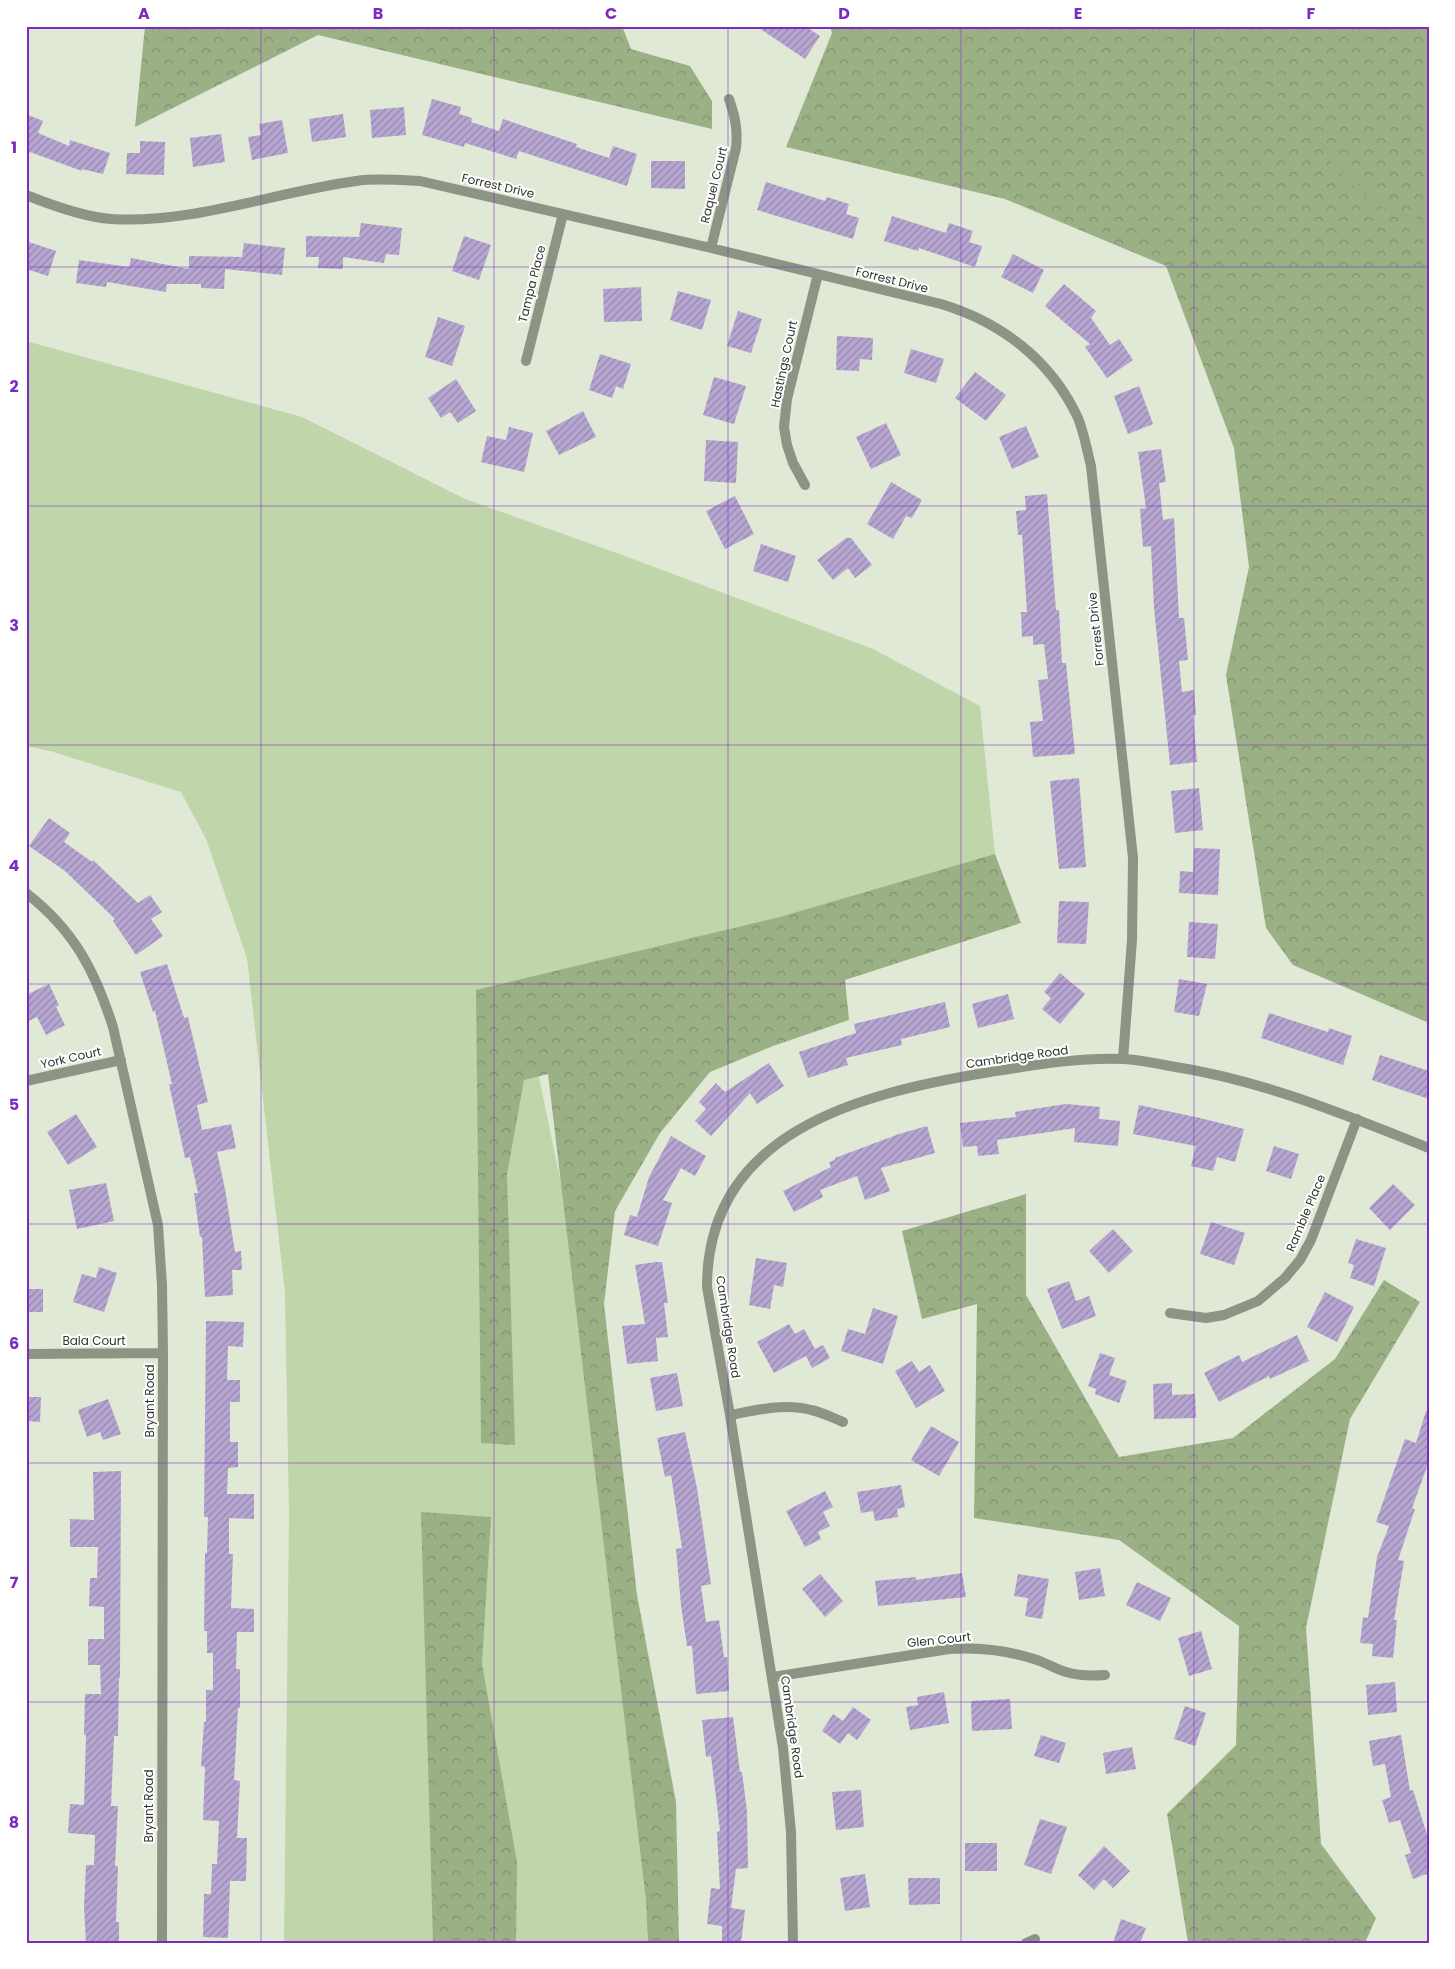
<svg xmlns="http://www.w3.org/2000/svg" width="1455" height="1969" viewBox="0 0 1455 1969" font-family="Poppins,sans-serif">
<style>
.grass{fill:#c0d5aa}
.forest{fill:url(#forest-crowns)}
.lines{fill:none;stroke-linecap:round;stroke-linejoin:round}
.stream{stroke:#99ae83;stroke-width:5}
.building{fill:url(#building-hatch)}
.minor{stroke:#8c9583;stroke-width:10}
.grid{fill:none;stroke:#7b2cbf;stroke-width:1;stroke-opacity:0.55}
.labels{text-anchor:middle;stroke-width:4;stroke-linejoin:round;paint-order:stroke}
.street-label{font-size:12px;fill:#31352e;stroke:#fff}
.neatline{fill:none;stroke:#7b2cbf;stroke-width:2}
.grid-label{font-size:16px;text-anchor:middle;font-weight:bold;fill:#7b2cbf}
</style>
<defs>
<pattern id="forest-crowns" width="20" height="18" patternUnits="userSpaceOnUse" patternTransform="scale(1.25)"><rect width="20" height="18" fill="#9cb086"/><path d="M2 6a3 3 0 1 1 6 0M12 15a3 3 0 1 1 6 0" fill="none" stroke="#80906e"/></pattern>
<pattern id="building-hatch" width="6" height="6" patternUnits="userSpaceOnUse" patternTransform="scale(1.25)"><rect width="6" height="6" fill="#b6a6d1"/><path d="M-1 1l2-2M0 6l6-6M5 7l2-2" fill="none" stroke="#9588aa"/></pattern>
</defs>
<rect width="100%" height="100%" fill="#e0e9d6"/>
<path class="grass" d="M26 341 302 417 465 499 622 555 873 649 980 706 995 854 974 861 532 1044 562 1188 646 1901 648 1943H284L289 1515 285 1293 247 958 206 839 181 792 50 751 26 746Z"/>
<path class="forest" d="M145 26H622L631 49 690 66 712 101V129L318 35 135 127Z
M830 26H1429V1023L1293 965 1266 928 1226 675 1249 567 1234 448 1166 266 1005 199 786 147 832 33Z
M995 854 1021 923 845 980 849 1020 773 1046 710 1072 660 1133 615 1211 604 1304 637 1595 676 1802 679 1943H648L646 1901 548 1074 524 1080 507 1174 515 1445 481 1443 476 990 780 917Z
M1026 1194V1295L1119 1457 1233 1438 1335 1359 1384 1280 1420 1302 1350 1419 1306 1628 1321 1844 1376 1918 1365 1943H1188L1167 1814 1236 1745 1239 1626 1119 1540 974 1518 977 1304 922 1319 902 1231Z
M421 1512 491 1517 482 1664 517 1862 516 1943H433Z"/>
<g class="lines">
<path class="stream" d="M1179 26 1261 82 1314 136 1344 174 1370 198 1398 213 1429 225"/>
</g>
<path class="building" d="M756 26H805L820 36 805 59Z
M432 99 461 107 459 114 472 118 471 122 499 131 503 119 577 144 576 147 609 158 613 146 637 154 627 186 519 151 516 159 465 143 464 147 422 135Z
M404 107 406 135 372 138 370 110Z
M26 114 43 121 38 133 69 146 70 140 110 153 103 174 82 169V171L30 152 26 160Z
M343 114 346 137 312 142 309 119Z
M282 120 288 153 252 160 248 137 261 135 259 124Z
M221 134 225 162 193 167 190 138Z
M140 141 165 142 164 175 126 174 127 153H140Z
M651 161H685V189L651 188Z
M766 182 825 201 827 197 849 204 846 214 859 218 853 239 757 210Z
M892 216 946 233 949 223 973 231 969 242 982 246 975 267 919 248 918 251 884 241Z
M361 223 402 228 399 255 386 254 384 263 343 257V269L318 268 319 257H306V236L359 237Z
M464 236 491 245 479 280 452 271Z
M26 241 56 251 48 276 26 269Z
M244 243 285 248 282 275 225 269 224 289 201 288V284H167L166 292 107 282 106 287 76 283 79 260 129 267 131 258 189 269V256L242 257Z
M1013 254 1044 270 1033 293 1001 277Z
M1064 284 1096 311 1091 318 1110 345 1119 339 1133 360 1107 378 1085 347 1090 344 1045 306Z
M641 287 642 321 604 322 603 289Z
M678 291 711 300 702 330 670 320Z
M738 311 762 319 751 353 727 346Z
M438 317 465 326 452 366 425 357Z
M837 336 873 338 872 360 860 359 859 371 836 370Z
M911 349 944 359 936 383 904 373Z
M600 354 631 364 623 389 616 386 612 398 589 390Z
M975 372 1006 395 986 421 955 398Z
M714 377 746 386 734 424 703 415Z
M456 379 476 411 458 423 450 412 441 418 428 398Z
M1139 386 1153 424 1128 434 1114 396Z
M583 411 596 437 559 455 546 431Z
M886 423 901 455 871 469 856 437Z
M1026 426 1039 457 1012 469 999 437Z
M509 427 533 433 524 472 481 462 487 436 506 440Z
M706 440 738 442 736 483 704 481Z
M1161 449 1166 482 1159 483 1163 520 1174 518 1179 618H1184L1188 660 1179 661 1182 692 1194 690 1196 715H1193L1197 762 1170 765 1154 608 1151 546 1143 547 1140 509 1146 508 1138 452Z
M891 482 922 500 912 518 906 516 893 539 867 524Z
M1047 494 1056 610H1059L1062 663H1066L1075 754 1033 757 1030 722 1043 721 1038 680 1048 679 1044 644 1033 645V636L1022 637 1021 612H1027L1022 535H1018L1016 511 1026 510 1025 496Z
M735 496 754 534 725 549 706 511Z
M846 538H851L872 565 855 578 848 568 833 580 817 560Z
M761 544 796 556 788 582 753 571Z
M1079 778 1086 867 1059 869 1050 781Z
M1199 788 1203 830 1175 833 1171 791Z
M49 818 70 833 64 842 92 862 93 860 138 903 150 895 162 912 151 919 163 936 136 955 113 921 115 919 65 871 29 846Z
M1194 848 1220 849 1218 895 1179 893 1180 871 1193 872Z
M1059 901 1089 902 1086 944 1057 943Z
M1189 922 1218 924 1215 959 1187 957Z
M167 964 184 1018 188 1017 208 1102 197 1105 202 1130 231 1124 236 1148 217 1152 225 1189 235 1252 241 1251 242 1270H232L233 1295 205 1297 202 1237H200L194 1193H198L190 1157 185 1158 169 1084H172L155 1011 153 1012 140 972Z
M1060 973 1085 994 1060 1024 1042 1009 1051 998 1044 992Z
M1179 979 1207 984 1199 1016 1174 1012Z
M49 984 59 1005 56 1007 65 1025 46 1035 37 1017 26 1022V995Z
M1008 994 1014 1019 978 1028 972 1004Z
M945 1002 950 1027 901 1039 902 1045 846 1058 848 1065 808 1078 799 1052 856 1033 854 1024Z
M1269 1013 1328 1032 1329 1028 1352 1036 1343 1065 1261 1038Z
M1380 1055 1429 1071V1099L1372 1080Z
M769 1063 784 1086 757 1104 750 1093 711 1136 695 1121 706 1109 699 1102 716 1083 725 1092Z
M1066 1104 1100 1107 1099 1119 1120 1121 1118 1146 1074 1142 1075 1128 997 1140 999 1154 978 1156 977 1146 963 1147 960 1123 1016 1117 1015 1112Z
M1139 1105 1200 1118 1244 1129 1235 1162 1217 1157 1213 1171 1191 1166 1196 1146 1133 1134Z
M76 1114 97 1147 68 1165 47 1132Z
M927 1126 935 1153 881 1168 890 1191 865 1200 857 1176 820 1190 823 1197 794 1212 783 1191 831 1167 829 1162 835 1160V1158L899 1134Z
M671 1136 706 1156 695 1176 681 1168 663 1200 672 1203 658 1246 624 1235 630 1215 637 1217 649 1177Z
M1274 1146 1299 1154 1291 1179 1266 1171Z
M106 1183 114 1221 77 1229 69 1190Z
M1393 1184 1415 1205 1390 1230 1369 1208Z
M1211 1222 1245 1233 1234 1265 1200 1254Z
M1113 1229 1133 1251 1109 1273 1089 1251Z
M1356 1239 1386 1248 1374 1286 1350 1278 1354 1265 1348 1263Z
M756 1258 787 1263 783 1287 774 1285 770 1309 749 1305Z
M656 1262H662L668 1303H664L668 1337 656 1338 658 1361 627 1364 622 1326 645 1324 635 1265Z
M99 1267 117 1273 104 1312 73 1302 82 1274 96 1278Z
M1069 1281 1076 1301 1089 1296 1096 1316 1062 1329 1047 1289Z
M26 1289H43V1312H26Z
M1325 1292 1354 1307 1337 1342 1307 1327Z
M873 1308 898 1316 883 1364 841 1351 848 1329 865 1334Z
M206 1321 244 1322 243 1347 228 1346 227 1380H240V1402H230V1442H238V1467L228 1468 227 1494H254V1519L229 1518V1554H233L231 1608 254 1609V1632H237L236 1669H240V1708H238L234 1780 240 1781 237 1838H247L246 1881H230L228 1938 203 1937 204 1894H211L212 1864H217L219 1821 203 1820 205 1767 201 1766 204 1722H206V1690H213V1653H207V1631H204L205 1553H207L208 1517H204Z
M789 1324 795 1334 804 1329 815 1349 823 1345 830 1358 812 1368 806 1356 774 1373 757 1342Z
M1297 1335 1309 1361 1270 1379 1269 1376 1219 1402 1204 1373 1239 1355 1242 1362Z
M1100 1353 1115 1358 1109 1375 1127 1381 1119 1403 1095 1394 1096 1389 1088 1386Z
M912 1361 919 1372 930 1365 945 1391 916 1408 895 1371Z
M677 1373 683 1406 656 1411 650 1378Z
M1172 1383V1395L1195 1394 1196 1418 1154 1419 1153 1384Z
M26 1397H41L40 1422 26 1421Z
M108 1399 121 1434 103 1440 100 1432 87 1437 78 1410Z
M1426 1411H1429V1461L1412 1508 1415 1509 1398 1560 1404 1561 1394 1620H1397L1393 1658 1372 1656 1373 1644 1360 1643 1363 1617 1368 1618 1377 1557 1389 1526 1376 1522 1405 1439 1416 1443Z
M931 1426 959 1442 939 1476 911 1460Z
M685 1432 697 1488 711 1584 701 1586 706 1622 719 1620 724 1657H727L729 1691 696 1694 692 1646H687L681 1605 676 1549 682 1548 671 1475 665 1477 657 1438Z
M121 1471 120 1678H119L118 1736H114L111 1806H118L115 1866H118L116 1922H119V1943H86L84 1907 86 1865H94L95 1835 68 1833 70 1804 84 1805 86 1735H84L85 1694H101L100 1665H88V1639H104V1607L89 1606 90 1578H97L98 1547H70V1519L94 1520 93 1472Z
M901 1485 905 1507 897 1509 898 1517 875 1521 873 1511 861 1513 857 1492Z
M825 1491 833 1507 823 1512 830 1526 818 1532 821 1539 805 1547 786 1511Z
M1100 1568 1105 1596 1079 1600 1075 1572Z
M962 1573 966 1597 878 1606 875 1581 916 1577V1580Z
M820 1574 843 1601 825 1617 802 1589Z
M1018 1574 1049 1579 1042 1619 1025 1616 1028 1598 1014 1596Z
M1137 1582 1171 1598 1160 1621 1126 1605Z
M1201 1631 1212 1669 1189 1676 1178 1638Z
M1395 1682 1397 1712 1368 1715 1366 1685Z
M944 1692 949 1723 910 1730 906 1707 918 1705 917 1697Z
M1010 1699 1012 1729 972 1731 971 1701Z
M1185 1706 1206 1713 1195 1746 1174 1739Z
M853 1707 871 1720 857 1740 848 1733 840 1744 822 1731 833 1714 843 1721Z
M733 1717 740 1772H742L747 1811 748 1868 736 1869 731 1908 745 1910 741 1943H722V1926L707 1924 711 1888 720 1889 717 1832 720 1831 711 1756 706 1757 702 1720Z
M1041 1735 1066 1743 1059 1763 1034 1756Z
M1401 1735 1410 1791 1413 1790 1429 1841V1873L1413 1879 1405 1855 1411 1853 1400 1820 1389 1823 1382 1800 1391 1797 1385 1764 1373 1766 1369 1741Z
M1132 1747 1136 1769 1106 1774 1103 1753Z
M861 1790 864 1827 836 1830 832 1792Z
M1040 1819 1067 1827 1051 1874 1024 1865Z
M965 1843H997V1871H965Z
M1104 1846 1130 1871 1113 1888 1104 1879 1094 1890 1078 1875Z
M865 1874 870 1907 845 1911 840 1878Z
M908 1878H940V1904L909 1905Z
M1121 1919 1146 1928 1140 1943H1113Z"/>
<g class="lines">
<path class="minor" d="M26 195C51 205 84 217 111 219 192 224 275 192 356 181 377 178 399 180 420 181L711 248 941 304C1001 322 1051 360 1078 418 1084 433 1087 450 1091 466L1133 858 1132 940 1123 1059
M711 248 736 148C738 130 735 116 729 99
M526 361 563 214
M805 485 793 463 787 445 784 427 787 399 818 274
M26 893C74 930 95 971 113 1027L158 1225 162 1285 163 1353 162 1943
M26 1081 121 1060
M1170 1313 1206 1318 1224 1315 1258 1301 1285 1278 1300 1260 1311 1240 1357 1119
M26 1354 163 1353
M730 1415C757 1410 784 1403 811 1410 822 1412 833 1418 843 1422
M773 1677 949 1649C978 1647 1006 1650 1034 1659 1045 1662 1055 1669 1066 1672 1079 1676 1092 1676 1105 1675
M793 1943 791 1832 783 1748 730 1415 707 1287C707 1132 859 1094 984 1073 1029 1066 1077 1057 1124 1059 1139 1060 1155 1063 1170 1066 1262 1080 1343 1114 1429 1148
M1026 1943 1035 1939"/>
</g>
<path class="grid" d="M261 26V1943M494 26V1943M728 26V1943M961 26V1943M1194 26V1943M26 267H1429M26 506H1429M26 745H1429M26 984H1429M26 1224H1429M26 1463H1429M26 1702H1429"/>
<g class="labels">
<g class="street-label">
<text transform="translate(714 185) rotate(-76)" y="4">Raquel Court</text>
<text transform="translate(498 186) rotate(13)" y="4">Forrest Drive</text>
<text transform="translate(892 280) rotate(14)" y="4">Forrest Drive</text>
<text transform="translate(532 284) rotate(-76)" y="4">Tampa Place</text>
<text transform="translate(784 364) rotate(-78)" y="4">Hastings Court</text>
<text transform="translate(1096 629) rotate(-96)" y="4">Forrest Drive</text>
<text transform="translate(1017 1057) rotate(-8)" y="4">Cambridge Road</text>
<text transform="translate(71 1058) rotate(-13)" y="4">York Court</text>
<text transform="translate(1306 1213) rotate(-67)" y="4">Ramble Place</text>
<text transform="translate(728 1327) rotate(81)" y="4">Cambridge Road</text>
<text x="94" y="1345">Bala Court</text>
<text transform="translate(150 1401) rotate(-90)" y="4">Bryant Road</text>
<text transform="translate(939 1640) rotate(-6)" y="4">Glen Court</text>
<text transform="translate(792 1727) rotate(82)" y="4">Cambridge Road</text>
<text transform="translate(149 1806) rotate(-90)" y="4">Bryant Road</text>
</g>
</g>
<rect width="1455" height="1969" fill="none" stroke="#ffffff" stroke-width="55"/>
<rect x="28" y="28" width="1400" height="1914" class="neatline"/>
<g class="grid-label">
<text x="144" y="19">A</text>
<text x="378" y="19">B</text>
<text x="611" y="19">C</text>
<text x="844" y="19">D</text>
<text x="1078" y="19">E</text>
<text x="1311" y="19">F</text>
<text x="14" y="153">1</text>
<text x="14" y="392">2</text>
<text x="14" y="631">3</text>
<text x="14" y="871">4</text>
<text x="14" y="1110">5</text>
<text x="14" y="1349">6</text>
<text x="14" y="1588">7</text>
<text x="14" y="1828">8</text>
</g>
</svg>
